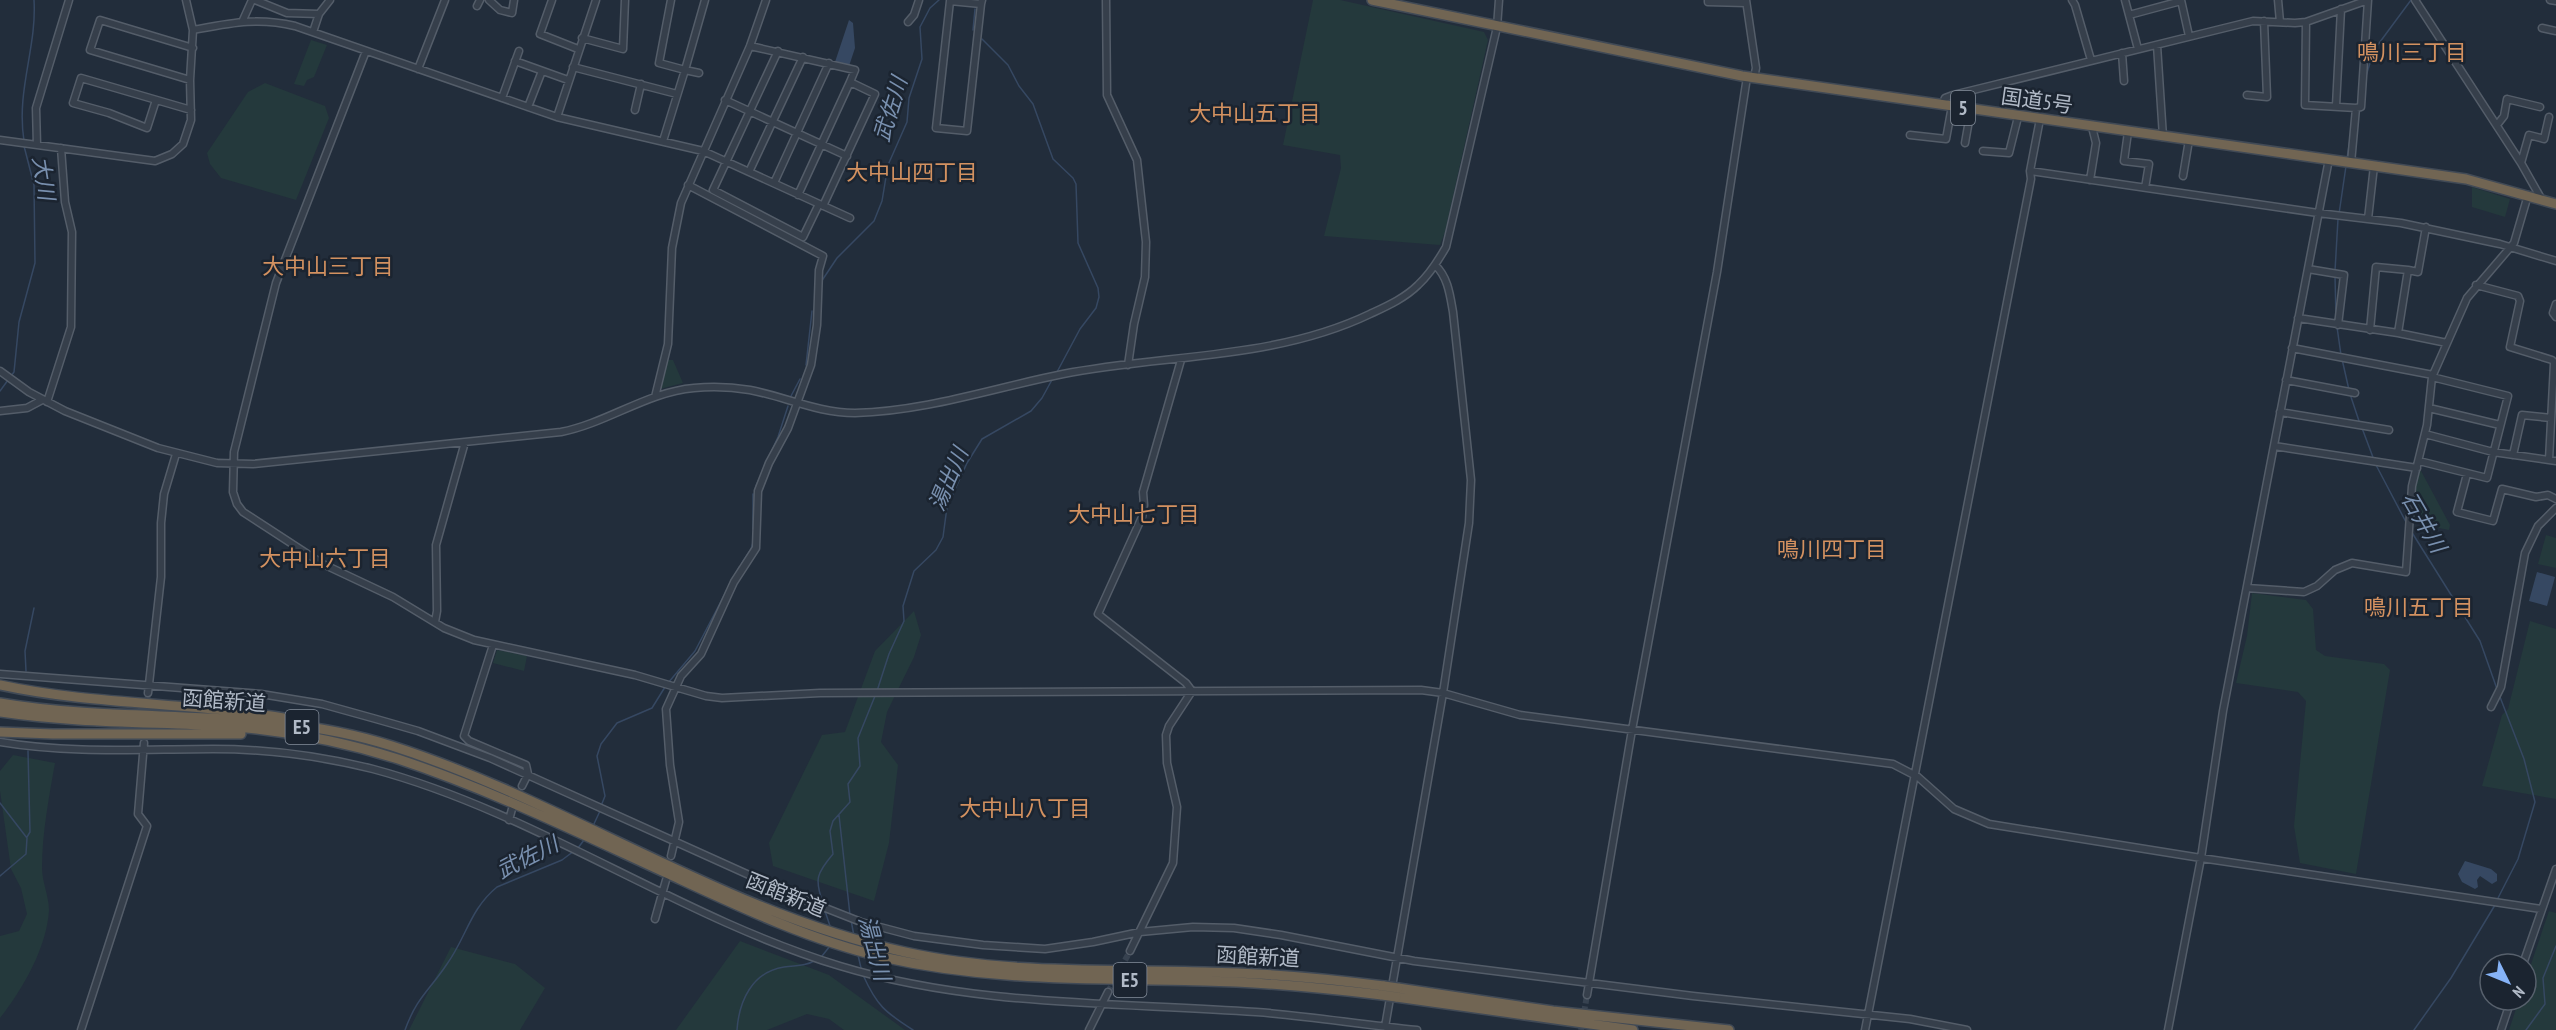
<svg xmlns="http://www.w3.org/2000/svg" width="2556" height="1030" viewBox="0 0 2556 1030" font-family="'PT Sans Narrow','Noto Sans JP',sans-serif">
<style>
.green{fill:#24393c}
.water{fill:#364862}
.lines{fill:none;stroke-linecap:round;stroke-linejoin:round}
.stream{stroke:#364862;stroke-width:1.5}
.minor-tunnel{stroke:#374250;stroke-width:6;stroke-dasharray:6 3;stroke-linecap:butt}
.minor-casing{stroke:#545d69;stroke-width:9}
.highway-casing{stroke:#414a56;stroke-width:12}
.minor{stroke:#363f4b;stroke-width:6}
.highway{stroke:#716553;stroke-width:9}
.highway-bridge-casing{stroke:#414a56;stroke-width:12;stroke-linecap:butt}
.highway-bridge{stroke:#716553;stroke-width:9}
.labels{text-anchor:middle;stroke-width:5;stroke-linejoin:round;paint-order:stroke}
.shield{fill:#1b2430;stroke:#848d9a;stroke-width:1.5}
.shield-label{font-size:20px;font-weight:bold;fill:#b1bac7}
.street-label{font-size:21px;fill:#b1bac7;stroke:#1b2430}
.neighbourhood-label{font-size:22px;fill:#d39160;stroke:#1b2430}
.water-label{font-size:22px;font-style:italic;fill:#7990af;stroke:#1b2430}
</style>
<rect width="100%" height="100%" fill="#222d3b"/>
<path class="green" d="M1313 0H1340L1484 32 1488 40 1445 232 1440 245 1324 236 1341 168 1340 155 1283 145Z
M311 40 327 45 314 77 307 80 304 86 294 84Z
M265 83 325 106 329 118 296 200 221 178 210 164 207 153 248 92Z
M2472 187 2510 199 2505 217 2472 207Z
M667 360H673L683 383 660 389Z
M2420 469 2450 525 2449 530 2414 523V489Z
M2546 535 2556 538V568L2538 564Z
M2252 593 2306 600 2313 609 2316 650 2325 656 2384 664 2390 670 2356 874 2300 863 2294 826 2306 701 2298 692 2236 683 2247 636Z
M914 611 921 635 914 657 887 712 881 742 898 765 889 843 874 901 773 866 769 843 822 735 845 732 875 651Z
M2530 621 2556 629V799L2482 786 2502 715 2508 709Z
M497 650 527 656 524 671 493 663Z
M13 755 55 763C49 797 42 833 42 868 42 882 49 896 49 910 47 947 23 989 0 1018V936L19 931 27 914 21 888 11 869 0 791V771Z
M2549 911 2556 913V1030H2509L2519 1000H2526V979Z
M740 941 829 975 905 1030H844L829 1019 807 1014 767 1030H676Z
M451 947 515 964 545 988 520 1030H409Z"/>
<path class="water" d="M849 20 853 23 855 48 849 66 835 62Z
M2537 572 2555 577 2547 606 2529 601Z
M2465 861 2491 869 2497 874V881L2492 884 2480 876 2477 880 2478 887 2475 889 2462 882 2458 874Z"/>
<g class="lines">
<path class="stream" d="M973 30 975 9
M982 39 1008 65 1019 86 1033 104 1053 159 1073 178 1076 184 1078 243 1098 288 1099 297 1096 308 1080 329 1057 372
M2366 76 2374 50 2411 0
M24 141C16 90 37 48 34 0
M2347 158 2350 139
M2339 214 2346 166
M2335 271 2338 219
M2335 276 2336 319
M821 282 837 258 874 221 882 201 888 165 907 122 909 98 922 59 920 27 930 8 939 0
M2337 327 2341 355
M2342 359 2349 390
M806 365 812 311
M11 376 14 372 19 322 35 263 34 185 24 146
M0 391 8 380
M2350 394 2360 424
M791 396 800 379
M2362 428 2374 460
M2376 465 2407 524
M756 486 778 437 788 406
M753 529V494
M2411 531 2480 641 2497 689
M742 563 751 549 754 539
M26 671 25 651 34 608
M668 683 695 651 739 567
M877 691 889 654 904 621 903 606 914 571 936 550 943 537 947 507 967 463 982 439 1031 411 1042 398 1053 378
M0 803 27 838 26 854 0 876
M601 806 605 796 597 756 601 744 617 723 652 708 665 687
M839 815 850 915
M593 826 600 811
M27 837 30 832 28 751
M578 848 584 840
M2497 900 2518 859 2535 802 2524 759 2500 697
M823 903C814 879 817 873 833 854L830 831 833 821 850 802 848 784 860 766 858 738 875 696
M825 911 830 926
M851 920 854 936
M858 955 861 968
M822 956 830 946
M863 975C877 1006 885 1012 913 1030
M405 1030C417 997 429 991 447 964 466 938 470 909 497 887L562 860 574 851
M737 1030C739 1001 752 972 784 967 796 965 804 967 816 960
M2414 1030 2451 978 2495 905
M2526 1030 2545 1004 2543 978 2556 946"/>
<path class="minor-tunnel" d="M144 738 148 693
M1108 992 1130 951
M1581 1030 1587 995"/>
<defs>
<path id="minor" d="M255 0 287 13 319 14 330 0
M489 0 500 10 512 13 514 0
M552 0 540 34 578 49
M1106 0 1107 95 1137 160 1146 242 1145 277 1134 324 1128 365
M1708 0V2L1746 3
M1746 0 1756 68 1754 78
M2072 0 2075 5 2091 60
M2125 0 2138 49
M2181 0 2189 36
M2278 0 2280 22
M2415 0 2521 163 2542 200
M2550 0 2556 1
M981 4 950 1 936 128 967 131 981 4 982 0
M477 6 480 0
M2129 15 2181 1
M243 20 252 0
M908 22 914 15 919 0
M2306 22 2305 105 2356 108
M2542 28 2556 31
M193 30C231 23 257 17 295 26L557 117 703 151 850 218
M313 32 319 14
M582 38 623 49 625 0
M2157 45 2163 137
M750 46 855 70 850 82 875 94 823 206
M366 51 276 283 234 452 233 492 237 504 243 512 323 564 393 597 444 628 474 640 635 675 706 696 722 698 820 693 1421 690 1443 693 1520 715 1893 764 1918 777 1954 809 1989 824 2201 858 2541 909
M778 51 713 190 803 237 819 204
M2122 53 2124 81
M515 61 568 80
M573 67 677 94
M418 69 445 0
M699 73 685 70 705 0
M190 80 90 50 100 20 193 48
M2247 95 2267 97 2264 21
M502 98 519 51
M156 100 147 128 109 113 73 103 81 78 191 110
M725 100 847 156
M1942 105 1945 98 1953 95 2253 21 2295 23 2306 22 2368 0
M2336 106 2341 9
M528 107 542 71
M635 110 641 84
M557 117 596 0
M2497 125 2504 116 2507 99 2540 107
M2128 132 2124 161 2149 164 2145 188
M1910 135 1946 139 1952 106
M0 140 155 161 172 154 183 144 191 120 190 80 193 30 186 0
M663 141 685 70 659 63 671 0
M1965 143 1971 109
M37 145 36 108 69 0
M1983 151 2009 153 2018 117
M2351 163 2356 108 2361 107 2368 0
M2521 163 2529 135 2544 139 2549 117
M2030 171 2318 213 2401 223 2500 244 2556 261
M749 172 803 57
M2183 176 2189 140
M2090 180 2096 143 2092 127
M774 183 829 63
M798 195 850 82
M2368 219 2374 166
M2308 269 2344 275 2338 325
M2476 285 2518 296 2520 301 2510 347 2552 360 2556 364
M2556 304 2553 313 2556 317
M2298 318 2398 333 2447 343
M2370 330 2376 267 2408 270
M2398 333 2408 270 2418 272 2426 227
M2292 348 2433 375
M0 371 29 392 65 411 158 448 217 463 253 464 561 432C607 423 647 392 694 388 713 386 732 387 750 390 786 397 818 413 855 413 927 411 993 388 1063 374 1165 354 1274 360 1370 314 1387 306 1405 298 1418 285 1430 274 1438 261 1446 247L1497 27 1499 0
M2286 380 2355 393
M655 397 668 344 672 248 681 203 750 46 766 0
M47 402 71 327 72 232 65 202 61 148
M2429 408 2500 425
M0 411 27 408 42 400
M2280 412 2389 430
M2425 434 2493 452 2556 461
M2274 446 2417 468
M2513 455 2522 415 2551 418
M2549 460 2554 364
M2419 461 2487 478 2508 396 2432 377
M2467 474 2457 512 2493 521 2502 489 2536 497 2548 495 2556 499
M2247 588 2304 592 2317 586 2335 570 2352 563 2406 572 2412 486 2427 425 2432 377 2467 298 2514 243 2528 195
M435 622 437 611 436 545 465 442
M493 645 464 736 469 741 526 765 528 774 522 786
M0 674 261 694 322 704 376 719 418 731 490 758 800 898 861 922 914 936 983 945 1045 949 1093 942 1140 932 1193 927 1234 928 1281 935 1414 961 1693 996 1910 1019 1967 1030
M148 693 161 577V523L164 494 176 454
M2491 707 2501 687 2525 553 2538 526 2556 508
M0 742C71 754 142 749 213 749 267 749 321 756 373 769 537 813 678 917 840 966 975 1007 1117 1002 1256 1012 1310 1016 1363 1025 1417 1030
M509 820 512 809
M671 856 679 822 670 765 666 709 681 676 701 654 734 582 756 548 758 491 769 463 788 428 811 365 817 325 819 270 823 256 688 185
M655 919 666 880
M1130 951 1173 863 1177 807 1167 763 1166 735 1169 726 1192 691 1186 683 1098 614 1142 517 1144 505 1143 492 1181 360
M2523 964 2556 869
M1587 995 1632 730 1717 272 1747 77
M1385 1027 1443 693 1469 523 1471 480 1453 312C1450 295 1448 277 1435 265
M81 1030 147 826 138 814 144 743
M1089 1030 1108 992
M1865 1030 2031 179 2030 171 2040 119
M2168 1030 2201 858 2223 711 2329 159
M2501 1030 2511 1000"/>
<path id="highway" d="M1372 0 1742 76 2466 179 2556 204
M0 685C97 706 197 702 295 720
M0 703C130 725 265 705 392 746 567 802 725 913 905 952 1004 974 1104 969 1205 972 1265 973 1324 978 1384 986
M0 712C74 723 148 722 222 726 282 730 341 741 398 759 494 791 583 835 675 877 742 908 810 940 882 957 992 982 1093 978 1204 981 1264 982 1323 988 1382 995
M0 732 53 734H241
M1398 988 1553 1011 1729 1030
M1396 997 1633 1030"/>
</defs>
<use href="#minor" class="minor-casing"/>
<use href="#highway" class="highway-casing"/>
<use href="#minor" class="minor"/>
<use href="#highway" class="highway"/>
<defs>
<path id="highway-bridge" d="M1384 986 1398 988
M1382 995 1396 997"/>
</defs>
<use href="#highway-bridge" class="highway-bridge-casing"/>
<use href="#highway-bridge" class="highway-bridge"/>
</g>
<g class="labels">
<g class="shield">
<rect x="1951" y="91" width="24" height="34" rx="4.5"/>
<rect x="285.5" y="710" width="33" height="34" rx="4.5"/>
<rect x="1113.5" y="963" width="33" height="34" rx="4.5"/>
</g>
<g class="shield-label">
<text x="1963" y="115">5</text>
<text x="302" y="734">E5</text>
<text x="1130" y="987">E5</text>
</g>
<g class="street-label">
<text transform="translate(2037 101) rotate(8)" y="7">国道5号</text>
<text transform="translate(224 701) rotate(4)" y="7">函館新道</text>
<text transform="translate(786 895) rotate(22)" y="7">函館新道</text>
<text transform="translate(1258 957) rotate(3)" y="7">函館新道</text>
</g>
<g class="neighbourhood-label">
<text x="2412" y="60">鳴川三丁目</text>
<text x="1255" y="121">大中山五丁目</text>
<text x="912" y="180">大中山四丁目</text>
<text x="328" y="274">大中山三丁目</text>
<text x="1134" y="522">大中山七丁目</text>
<text x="1832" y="557">鳴川四丁目</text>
<text x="325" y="566">大中山六丁目</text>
<text x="2419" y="615">鳴川五丁目</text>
<text x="1025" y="816">大中山八丁目</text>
</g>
<g class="water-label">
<text transform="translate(890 109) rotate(-73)" y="8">武佐川</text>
<text transform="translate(44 178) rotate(81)" y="8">大川</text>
<text transform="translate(948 479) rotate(-67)" y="8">湯出川</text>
<text transform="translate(2424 522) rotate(60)" y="8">石井川</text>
<text transform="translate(527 857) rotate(-27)" y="8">武佐川</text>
<text transform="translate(875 948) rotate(75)" y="8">湯出川</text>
</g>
</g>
<g transform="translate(2508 982) rotate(133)"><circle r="28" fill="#1b2430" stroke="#57606c" stroke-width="1.5"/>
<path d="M0-4.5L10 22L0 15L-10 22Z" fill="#86b3f7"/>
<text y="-9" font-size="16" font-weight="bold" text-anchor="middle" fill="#b1bac7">N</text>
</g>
</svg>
